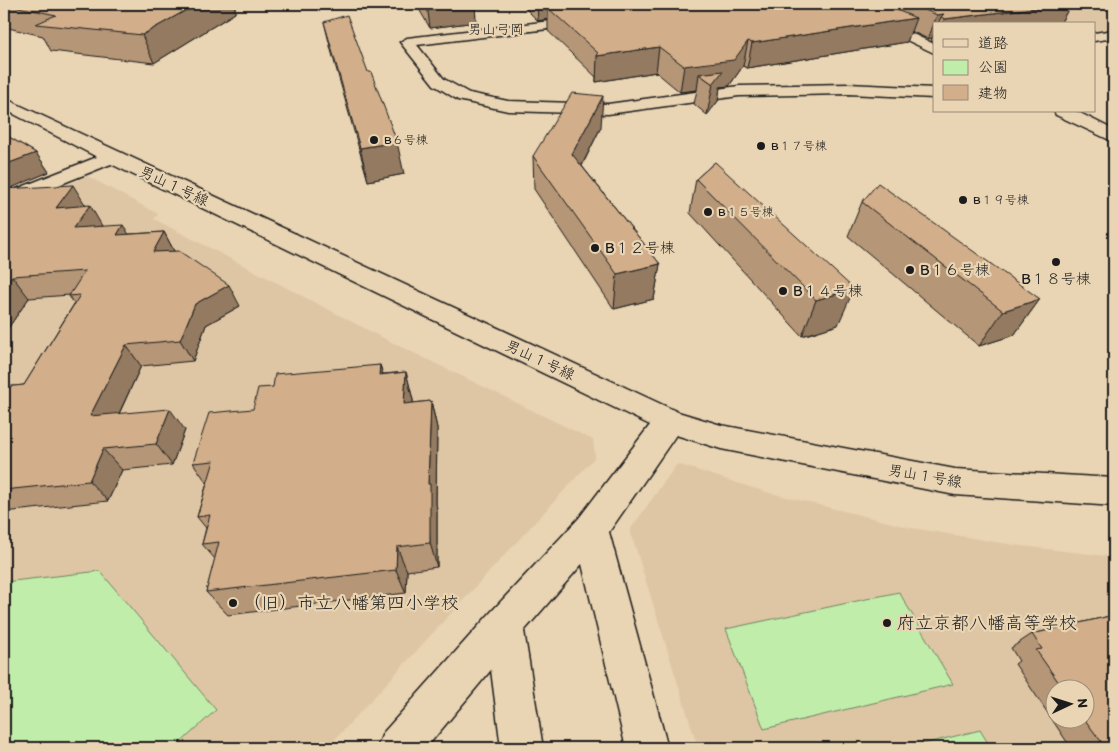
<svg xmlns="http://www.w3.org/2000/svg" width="1118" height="752" viewBox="0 0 1118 752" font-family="Itim,'Klee One',sans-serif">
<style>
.built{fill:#dec6a4;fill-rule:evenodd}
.green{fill:#c1edaa;stroke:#6e8463}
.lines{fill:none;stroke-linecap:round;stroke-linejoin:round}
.minor-casing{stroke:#1c1c1c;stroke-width:3}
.minor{fill:#e9d4b3;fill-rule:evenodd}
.wall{fill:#b59677;stroke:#1c1c1c;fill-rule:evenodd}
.shaded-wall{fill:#937a61;stroke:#1c1c1c}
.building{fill:#d2af8a;stroke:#1c1c1c}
.poi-dot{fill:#1c1c1c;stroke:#e9d4b3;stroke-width:2}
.labels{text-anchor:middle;stroke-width:4.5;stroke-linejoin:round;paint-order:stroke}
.far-poi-label{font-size:12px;fill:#1c1c1c;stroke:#e9d4b3;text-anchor:start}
.far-neighbourhood-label{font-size:14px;fill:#1c1c1c;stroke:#e9d4b3}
.street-label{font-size:15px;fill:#1c1c1c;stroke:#e9d4b3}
.poi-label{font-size:15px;fill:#1c1c1c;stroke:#e9d4b3;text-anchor:start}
.near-poi-label{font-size:18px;fill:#1c1c1c;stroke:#e9d4b3;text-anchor:start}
</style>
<rect width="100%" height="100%" fill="#e9d4b3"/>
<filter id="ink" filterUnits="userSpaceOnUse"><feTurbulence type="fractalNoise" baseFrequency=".02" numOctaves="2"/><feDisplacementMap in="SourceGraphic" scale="10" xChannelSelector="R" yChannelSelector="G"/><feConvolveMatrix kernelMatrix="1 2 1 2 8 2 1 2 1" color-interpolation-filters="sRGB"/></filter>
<g filter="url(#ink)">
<path class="built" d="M854 4H1114V29L1094 32V24H934V41Z
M87 176 158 214 154 219 387 340 593 440 595 457 327 748H4V212Z
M677 464 766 492 912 528 1014 545 1114 557V748H698L630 530ZM1056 690H1086V720H1056Z"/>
<path class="green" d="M100 571 216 710 175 748H4V582Z
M899 592 953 684 764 729 726 629Z
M980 730 991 748H907Z"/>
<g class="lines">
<defs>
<path id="minor" d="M835 4H850L934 44V53L837 7Z
M584 17 590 21 589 24 417 45 444 79 469 93 508 101 608 104 739 86 848 84 934 88V98L848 94 739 96 608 114 508 111 458 100 434 85 400 42 407 38Z
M1114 30V38L1094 41V33Z
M4 98 678 412 721 425 955 469 1114 478V506L955 495 721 449 676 435 609 532 668 748H626L582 564 524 631 543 748H501L491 670 426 748H377L383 733 491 612 579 518 650 425 111 164 4 207V194L97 157 4 109Z
M1054 111H1076L1114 130V142L1056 115Z"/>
</defs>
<use href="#minor" class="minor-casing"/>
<use href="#minor" class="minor"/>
</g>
<path class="wall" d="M4 4H235V13L154 63 51 51 43 36 4 27Z
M416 4H475L476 22 430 28Z
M521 4H1071L1060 24H934V42L931 41 932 38 928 39 911 31 907 42 747 68 743 66 729 86 720 87 718 101 707 115 694 104 697 90 680 92 656 72 596 82V77L548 31V19L538 21Z
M324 22 368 72 404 174 368 181 331 50Z
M601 127 582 166 660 264 654 299 614 309 534 189 533 156Z
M4 134 36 153 49 172 8 189 86 206 102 226V227L129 234 164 232 174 251 240 306 206 325 193 361 141 366 119 414 185 430 172 465 122 470 108 501 4 512V387L24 385 74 304 69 296 70 295 29 298 4 334Z
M715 162 838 325 802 336 690 213 696 179Z
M862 202 1040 299 1014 335 979 346 848 236Z
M380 365 383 374 406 372 413 400V403L431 401 437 428 436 503 437 510V567L407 571 406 593 228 615 206 592 215 559 202 544 206 528 197 517 207 483 193 463 253 409 273 387Z
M1114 615V748H1071L1015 664 1019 661 1011 648 1032 634ZM1056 690H1086V720H1056Z"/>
<path class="shaded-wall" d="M197 4H235V13L154 63 142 35Z
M427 4H475L476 22 430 28Z
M537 4H679L548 8V19L538 21Z
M1066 4H1071L1060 24H943L945 19Z
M944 14 941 17 938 24H934V33L932 38 928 39 937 15Z
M916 18 907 42 747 68 752 43Z
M748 41 743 66 729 86 720 87 718 101 707 115 713 84 699 74 697 90 680 92 684 66Z
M659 47 656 72 596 82 597 56Z
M603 96 601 127 571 187 572 154Z
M397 142 404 174 368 181 360 148Z
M36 153 49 172 4 191V165Z
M73 185 86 206 56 208Z
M90 205 102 226 86 249 73 228Z
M123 225 136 246 117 235Z
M164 232 175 253 153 252Z
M660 264 654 299 614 309 617 274Z
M12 276 29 298 4 334V287Z
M229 285 240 306 206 325 193 361 180 340 195 304Z
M854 289 838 325 802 336 816 300Z
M1040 299 1014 335 979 346 1003 311Z
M126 345 141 366 108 437 90 416Z
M380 365 388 393 379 375Z
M406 372 413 400 412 431 404 404Z
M431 401 437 428 436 503 437 510V567L430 543 428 484Z
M170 409 185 430 172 465 156 444Z
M103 449 122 470 108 501 89 481Z
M397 547 407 571 406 593 396 570Z"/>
<path class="building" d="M4 4H197L142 35 36 24 56 15Z
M584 4H882L916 18 752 43 748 41 734 60 684 66 659 47 597 56 598 53 548 8Z
M911 4H1066L945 19 941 17 944 14 937 15Z
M347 15 368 72H371L397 142 360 148 324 22Z
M723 71 713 84 699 74Z
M572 93 603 96 572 154 660 264 617 274 533 156Z
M4 134 36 153 4 165Z
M715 162 854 289 816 300 696 179Z
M878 183 1040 299 1003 311 862 202Z
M73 185 56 208 90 205 73 228 123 225 117 235 164 232 153 252 179 251 229 285 195 304 180 340 126 345 90 416 170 409 156 444 103 449 89 481 4 490V387L24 385 80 295 69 296 85 271 12 276 4 287V189Z
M380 365 379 375 406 372 404 404 431 401 428 484H430V543L397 547 396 570 206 592 219 542 202 544 210 515 197 517 214 461 193 463 209 413 253 409 258 388 273 387 275 374Z
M1114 615V748H1106L1085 720 1086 690H1064L1036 650 1042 649 1032 634Z"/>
</g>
<g class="poi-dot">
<circle cx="374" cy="140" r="5"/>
<circle cx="761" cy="146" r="5"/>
<circle cx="963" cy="200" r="5"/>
<circle cx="708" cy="212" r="5"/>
<circle cx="595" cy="248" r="5"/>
<circle cx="1056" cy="262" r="5"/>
<circle cx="910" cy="270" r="5"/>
<circle cx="783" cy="291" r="5"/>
<circle cx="233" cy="603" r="5"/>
<circle cx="887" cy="623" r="5"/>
</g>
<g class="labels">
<g class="far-poi-label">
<text x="384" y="144">B６号棟</text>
<text x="771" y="150">B１７号棟</text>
<text x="973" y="204">B１９号棟</text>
<text x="718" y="216">B１５号棟</text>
</g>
<g class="far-neighbourhood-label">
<text x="496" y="34">男山弓岡</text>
</g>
<g class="street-label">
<text transform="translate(174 186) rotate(25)" y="5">男山１号線</text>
<text transform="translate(540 360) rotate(25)" y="5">男山１号線</text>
<text transform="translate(925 476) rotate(10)" y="5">男山１号線</text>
</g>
<g class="poi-label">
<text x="605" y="253">B１２号棟</text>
<text x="920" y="275">B１６号棟</text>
<text x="1056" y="284" text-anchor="middle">B１８号棟</text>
<text x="793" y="296">B１４号棟</text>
</g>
<g class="near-poi-label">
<text x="243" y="609">（旧）市立八幡第四小学校</text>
<text x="897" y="629">府立京都八幡高等学校</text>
</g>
</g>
<rect width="1118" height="752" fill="none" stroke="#e9d4b3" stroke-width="20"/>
<rect x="10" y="10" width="1098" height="732" fill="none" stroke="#1c1c1c" stroke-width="2" filter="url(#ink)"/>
<rect x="933" y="22" width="162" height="90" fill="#e9d4b3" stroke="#978a77"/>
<rect x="943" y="39" width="25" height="8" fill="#e9d4b3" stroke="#978a77"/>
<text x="978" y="48" font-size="15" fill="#1c1c1c">道路</text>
<rect x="943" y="60" width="25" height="15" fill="#c1edaa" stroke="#978a77"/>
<text x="978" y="72" font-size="15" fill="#1c1c1c">公園</text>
<rect x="943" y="85" width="25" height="15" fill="#d2af8a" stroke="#978a77"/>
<text x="978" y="98" font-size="15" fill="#1c1c1c">建物</text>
<g transform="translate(1070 704) rotate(86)"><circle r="24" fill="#e9d4b3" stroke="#978a77"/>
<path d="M0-4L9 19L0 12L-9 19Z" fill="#1c1c1c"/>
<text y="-8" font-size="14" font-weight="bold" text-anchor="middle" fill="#1c1c1c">N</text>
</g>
</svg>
